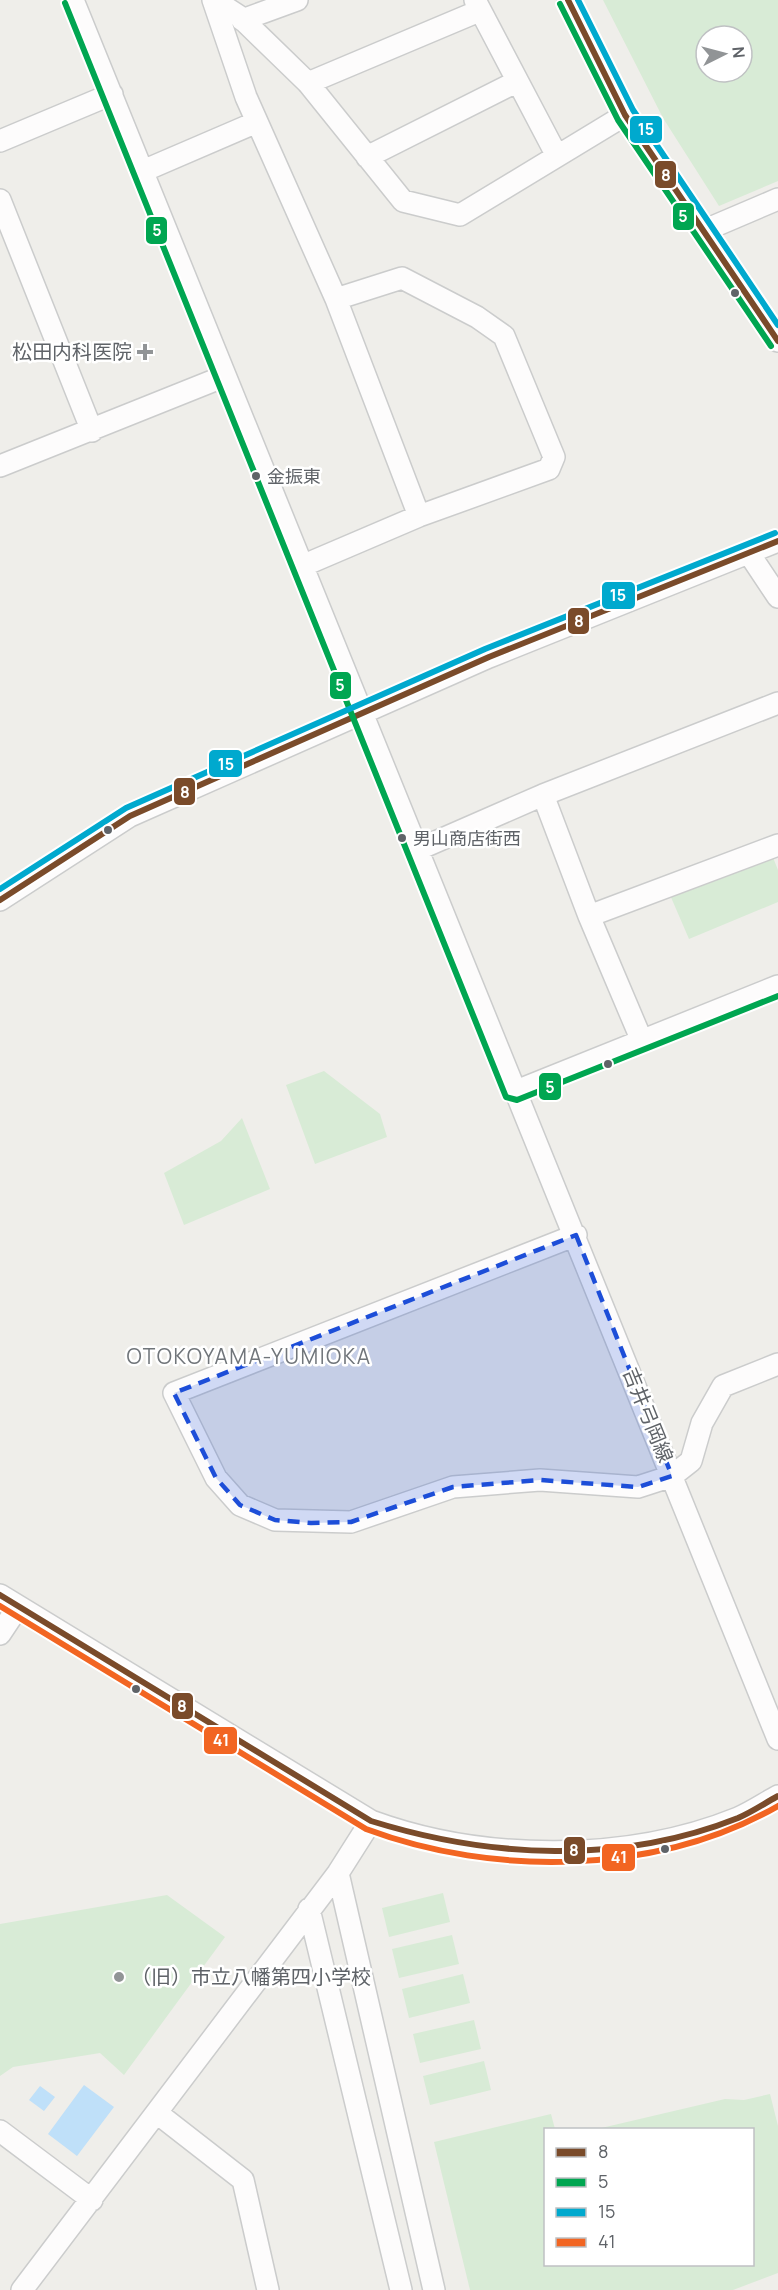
<svg xmlns="http://www.w3.org/2000/svg" width="778" height="2290" viewBox="0 0 778 2290" font-family="Manrope,'Noto Sans JP',sans-serif">
<style>
.green{fill:#d8ebd6;fill-rule:evenodd}
.water{fill:#bfe0f9}
.lines{fill:none;stroke-linecap:round;stroke-linejoin:round}
.minor-casing{stroke:#cbcccc;stroke-width:24}
.minor{stroke:#fdfcfc;stroke-width:21}
.bus-1-casing{stroke:#fff;stroke-width:10}
.bus-2-casing{stroke:#fff;stroke-width:10}
.bus-3-casing{stroke:#fff;stroke-width:10}
.bus-4-casing{stroke:#fff;stroke-width:10}
.bus-1{stroke:#7a4b2a;stroke-width:6}
.bus-2{stroke:#00a651;stroke-width:6}
.bus-3{stroke:#00a9ce;stroke-width:6}
.bus-4{stroke:#f26522;stroke-width:6}
.marked{fill:#1d4ed8;fill-opacity:0.2;stroke:#1d4ed8;stroke-width:4.5;stroke-dasharray:12 8;stroke-linejoin:round}
.bus-dot{fill:#5f6368;stroke:#fff;stroke-width:2}
.poi-dot{fill:#919496;stroke:#fff;stroke-width:2}
.labels{text-anchor:middle;stroke-width:5;stroke-linejoin:round;paint-order:stroke}
.bus-label{font-size:18px;fill:#5f6368;stroke:#fff;text-anchor:start}
.poi-label{font-size:20px;fill:#5f6368;stroke:#fff;text-anchor:end}
.street-label{font-size:20px;fill:#5f6368;stroke:#fff}
.neighbourhood-label{font-size:21px;letter-spacing:1.5px;fill:#70757a;stroke:#fff}
.line-badge{stroke:#fff;stroke-width:2}
.badge-label{font-size:16px;text-anchor:middle;font-weight:bold;fill:#fff}
</style>
<rect width="100%" height="100%" fill="#efeeea"/>
<path class="green" d="M603 0H778V181L719 206 663 118ZM706 36H742V72H706Z
M772 855 778 870V902L689 939 670 895Z
M324 1071 380 1114 387 1137 315 1164 286 1085Z
M242 1118 270 1189 184 1225 164 1173 221 1141Z
M443 1893 450 1922 389 1937 382 1908Z
M167 1895 225 1937 124 2075 100 2053 13 2067 0 2076V1924Z
M452 1935 459 1964 399 1978 392 1949Z
M463 1974 470 2003 409 2018 402 1989Z
M474 2020 481 2049 420 2063 413 2034Z
M484 2061 491 2090 430 2105 423 2076Z
M770 2094 778 2126V2273L733 2290H470L434 2142 551 2114 555 2129 546 2130V2264H752V2130L597 2129 725 2099 744 2100Z"/>
<path class="water" d="M84 2085 114 2107 77 2156 48 2134Z
M40 2086 55 2097 44 2111 29 2100Z"/>
<g class="lines">
<defs>
<path id="minor" d="M73 0 778 1739
M213 0 246 97 336 299 402 278 477 317 504 336 554 457 549 469 419 516 302 566
M214 0 239 16 308 83 403 201 460 215 625 115
M475 0 557 156
M568 0 625 115 778 341
M242 20 297 0
M308 83 479 11
M0 141 112 94
M367 157 516 82
M143 171 257 122
M0 200 92 431
M703 231 778 199
M336 299 419 516
M0 466 225 376
M748 552 778 597
M543 795 589 916 642 1041
M417 850 543 795 778 703
M0 900 130 816 489 657 778 541
M589 916 778 845
M514 1092 778 986
M576 1235 174 1393 216 1478 240 1505 275 1520 351 1522 453 1487 540 1480 638 1487 672 1476 691 1461 702 1423 723 1386 778 1364
M0 1595 371 1821C483 1862 627 1863 738 1818 752 1812 765 1803 778 1796
M0 1634 18 1607
M338 1873 434 2290
M309 1909 401 2290
M157 2113 243 2180 268 2290
M0 2131 92 2200
M22 2290 338 1873 371 1821"/>
</defs>
<use href="#minor" class="minor-casing"/>
<use href="#minor" class="minor"/>
<defs>
<path id="bus-1" d="M568 0 625 115 778 341
M0 900 130 816 489 657 778 541
M0 1595 371 1821C490 1858 620 1865 738 1818 752 1812 765 1803 778 1796"/>
<path id="bus-2" d="M65 3 506 1097 517 1100 778 996
M560 4 618 120 771 346"/>
<path id="bus-3" d="M578 0 633 110 778 325
M0 889 126 808 485 649 775 533"/>
<path id="bus-4" d="M0 1606 366 1829C494 1877 658 1875 778 1806"/>
</defs>
<use href="#bus-1" class="bus-1-casing"/>
<use href="#bus-2" class="bus-2-casing"/>
<use href="#bus-3" class="bus-3-casing"/>
<use href="#bus-4" class="bus-4-casing"/>
<use href="#bus-1" class="bus-1"/>
<use href="#bus-2" class="bus-2"/>
<use href="#bus-3" class="bus-3"/>
<use href="#bus-4" class="bus-4"/>
</g>
<path class="marked" d="M576 1235 672 1476 638 1487 540 1480 453 1487 351 1522 311 1523 275 1520 240 1505 216 1478 174 1393Z"/>
<g class="bus-dot">
<circle cx="735" cy="293" r="5"/>
<circle cx="256" cy="476" r="5"/>
<circle cx="108" cy="830" r="5"/>
<circle cx="402" cy="838" r="5"/>
<circle cx="608" cy="1064" r="5"/>
<circle cx="136" cy="1689" r="5"/>
<circle cx="665" cy="1849" r="5"/>
</g>
<g class="poi-dot">
<path d="M142 343h6v6h6v6h-6v6h-6v-6h-6v-6h6z"/>
<circle cx="119" cy="1977" r="6"/>
</g>
<g class="labels">
<g class="bus-label">
<text x="267" y="483">金振東</text>
<text x="413" y="845">男山商店街西</text>
</g>
<g class="poi-label">
<text x="132" y="359">松田内科医院</text>
<text x="131" y="1984" text-anchor="start">（旧）市立八幡第四小学校</text>
</g>
<g class="street-label">
<text transform="translate(648 1415) rotate(68)" y="7">吉井弓岡線</text>
</g>
<g class="neighbourhood-label">
<text x="249" y="1364">OTOKOYAMA-YUMIOKA</text>
</g>
</g>
<g class="line-badge">
<rect x="629" y="115" width="34" height="29" rx="6" fill="#00a9ce"/>
<rect x="654" y="160" width="23" height="29" rx="6" fill="#7a4b2a"/>
<rect x="672" y="202" width="23" height="29" rx="6" fill="#00a651"/>
<rect x="145" y="216" width="23" height="29" rx="6" fill="#00a651"/>
<rect x="601" y="581" width="35" height="29" rx="6" fill="#00a9ce"/>
<rect x="567" y="607" width="23" height="28" rx="6" fill="#7a4b2a"/>
<rect x="329" y="671" width="23" height="29" rx="6" fill="#00a651"/>
<rect x="208" y="749" width="35" height="29" rx="6" fill="#00a9ce"/>
<rect x="173" y="777" width="23" height="29" rx="6" fill="#7a4b2a"/>
<rect x="538" y="1072" width="24" height="29" rx="6" fill="#00a651"/>
<rect x="171" y="1692" width="23" height="28" rx="6" fill="#7a4b2a"/>
<rect x="203" y="1726" width="35" height="29" rx="6" fill="#f26522"/>
<rect x="563" y="1836" width="23" height="29" rx="6" fill="#7a4b2a"/>
<rect x="601" y="1843" width="35" height="29" rx="6" fill="#f26522"/>
</g>
<g class="badge-label">
<text x="646" y="135">15</text>
<text x="666" y="181">8</text>
<text x="683" y="222">5</text>
<text x="157" y="236">5</text>
<text x="618" y="601">15</text>
<text x="579" y="627">8</text>
<text x="340" y="691">5</text>
<text x="226" y="770">15</text>
<text x="185" y="798">8</text>
<text x="550" y="1093">5</text>
<text x="182" y="1712">8</text>
<text x="221" y="1746">41</text>
<text x="574" y="1856">8</text>
<text x="619" y="1863">41</text>
</g>
<rect x="544" y="2128" width="210" height="138" fill="#ffffff" stroke="#bfc1c3" stroke-width="1.5"/>
<rect x="556" y="2148" width="30" height="9" fill="#7a4b2a" stroke="#bfc1c3" stroke-width="1.5"/>
<text x="598" y="2158" font-size="18" fill="#5f6368">8</text>
<rect x="556" y="2178" width="30" height="9" fill="#00a651" stroke="#bfc1c3" stroke-width="1.5"/>
<text x="598" y="2188" font-size="18" fill="#5f6368">5</text>
<rect x="556" y="2208" width="30" height="9" fill="#00a9ce" stroke="#bfc1c3" stroke-width="1.5"/>
<text x="598" y="2218" font-size="18" fill="#5f6368">15</text>
<rect x="556" y="2238" width="30" height="9" fill="#f26522" stroke="#bfc1c3" stroke-width="1.5"/>
<text x="598" y="2248" font-size="18" fill="#5f6368">41</text>
<g transform="translate(724 54) rotate(84)"><circle r="28" fill="#ffffff" stroke="#bfc1c3" stroke-width="1.5"/>
<path d="M0-4.5L10 22L0 15L-10 22Z" fill="#919496"/>
<text y="-9" font-size="16" font-weight="bold" text-anchor="middle" fill="#5f6368">N</text>
</g>
</svg>
